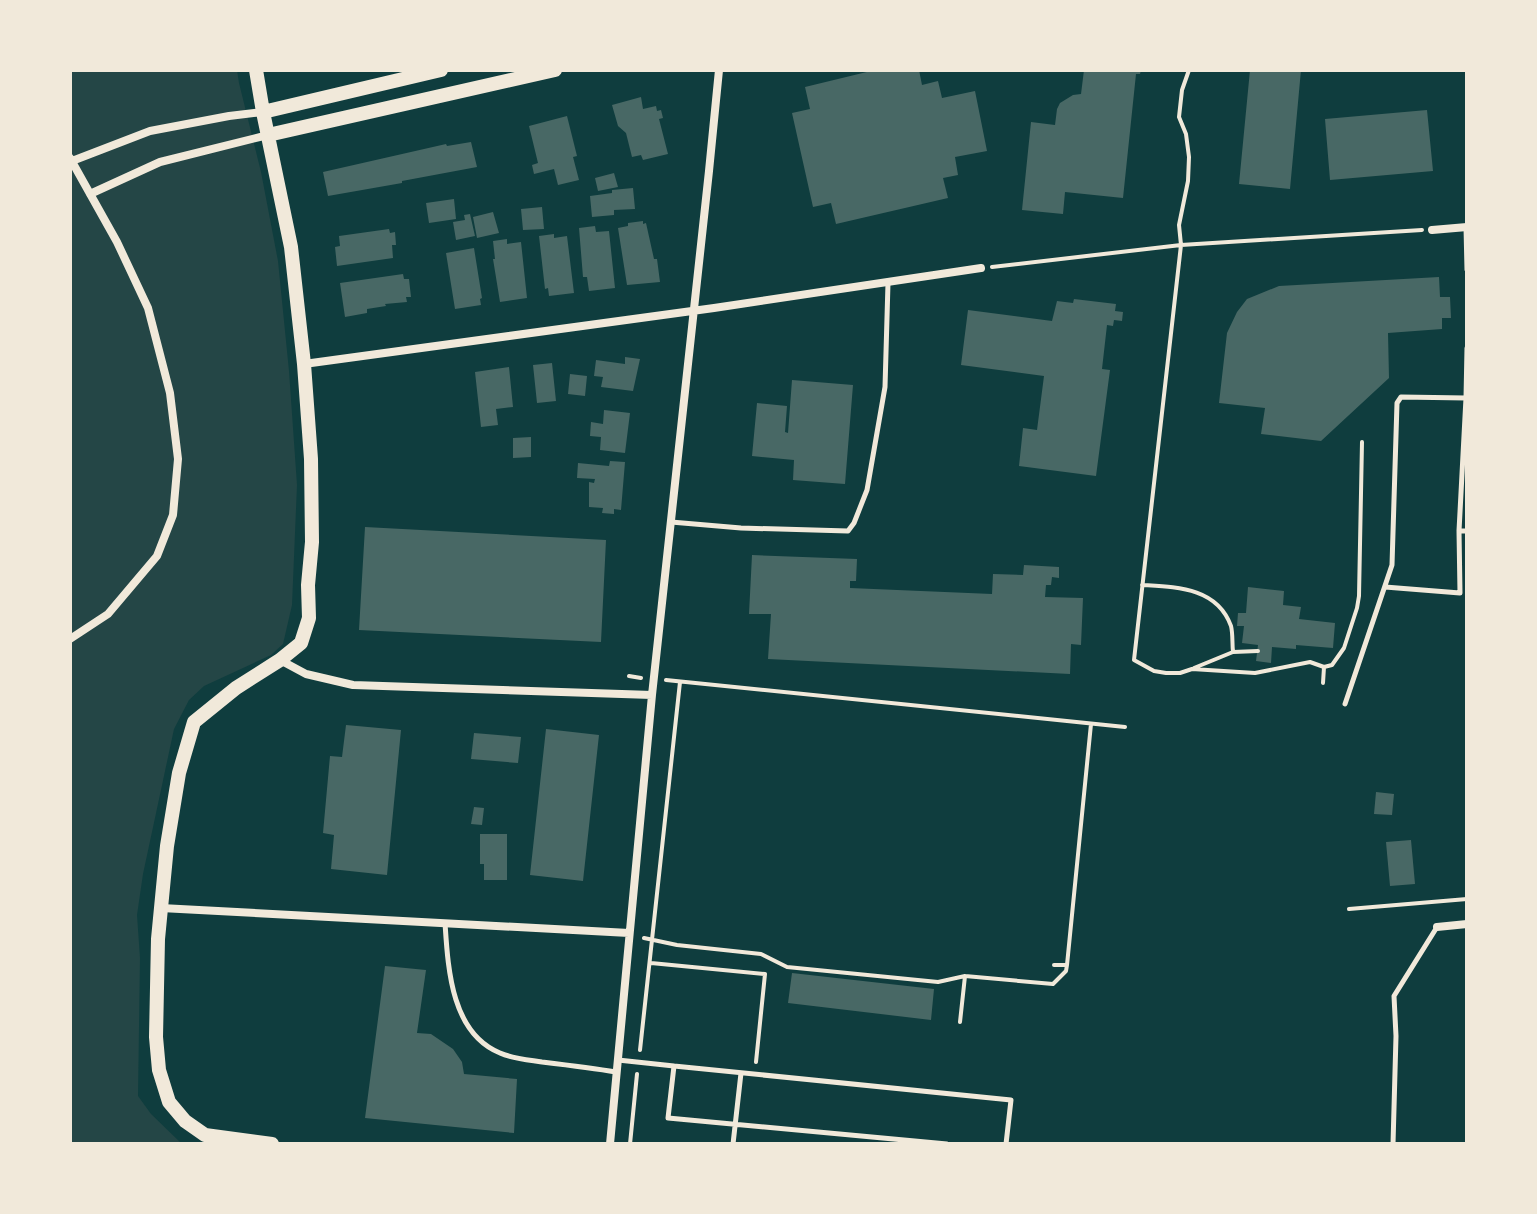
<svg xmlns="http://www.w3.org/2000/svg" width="1537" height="1214" viewBox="0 0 1537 1214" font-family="'Alegreya Sans',sans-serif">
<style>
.green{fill:#244646}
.building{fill:#486865}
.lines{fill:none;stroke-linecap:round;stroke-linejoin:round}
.path{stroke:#f1e9da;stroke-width:4}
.service{stroke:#f1e9da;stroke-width:5}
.minor{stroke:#f1e9da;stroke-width:8}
.tertiary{stroke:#f1e9da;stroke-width:14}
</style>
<rect width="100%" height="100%" fill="#0f3d3e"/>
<path class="green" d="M70 70H237L239 83 261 172 278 261 289 371 297 485 292 605 283 644 271 655 204 686 189 700 174 729 143 874 137 915 140 958 138 1096 151 1114 182 1144H70Z"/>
<path class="building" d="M875 70H919L922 85 938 81 942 98 975 91 987 151 955 157 958 175 943 178 948 198 836 224 831 203 813 207 792 113 810 109 805 87Z
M1084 70H1141L1140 74H1136L1123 198 1065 192 1063 214 1022 210 1031 122 1055 125 1057 109 1060 103 1073 95 1081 94Z
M1250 70H1301L1290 189 1239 184Z
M641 97 643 109 656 106 657 111 661 110 663 118 659 119 668 154 643 160 641 155 632 157 626 133 618 126 612 105Z
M1427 110 1433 171 1330 180 1325 119Z
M567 116 577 156 573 157 579 180 558 185 554 169 534 174 532 165 538 163 529 126Z
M471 142 477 167 402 181V183L328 196 323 172 446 144 447 146Z
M614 173 618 187 598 191 595 178Z
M633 188 635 209 614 210V215L592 217 590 196 612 193V190Z
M454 199 456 219 429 223 426 203Z
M542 207 544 229 523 230 521 209Z
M493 212 499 233 477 238 473 217Z
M470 214 475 236 456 240 453 222 465 220 464 215Z
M643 221V224L646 223 654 259H657L660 282 627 285 618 228 628 226V223Z
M595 226 596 232 609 231 615 288 589 291 587 277H583L579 228Z
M389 229 390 233 395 232 396 245H392L393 258 337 266 335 247 340 246 339 236Z
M554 234V238L567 236 574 293 549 296 548 288 545 289 539 236Z
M507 239V244L521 242 527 298 500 302 493 259H495L493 241Z
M474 248 482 298 480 299 481 305 455 309 446 253Z
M403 274 404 279H409L411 297H406L407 302 385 304 386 306 367 309V313L345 317 340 283Z
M1439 277 1440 297H1450L1451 318H1442V329L1388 333 1389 378 1321 441 1261 434 1265 408 1219 403 1227 333 1237 312 1247 299 1279 286Z
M1074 299 1116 304 1115 311 1123 312 1122 321 1114 320 1113 326 1107 325 1102 369 1110 370 1096 476 1019 466 1023 428 1037 430 1044 376 961 365 968 310 1052 321 1057 301 1073 303Z
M625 357 640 359 633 391 601 387 603 377 594 376 596 360 625 364Z
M552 363 556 401 537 403 533 365Z
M509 367 513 407 496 409 498 425 481 427 475 372Z
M570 374 587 376 585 396 568 394Z
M792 380 853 385 845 484 793 480 794 460 752 456 757 403 787 406 785 432 788 433Z
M604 410 630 413 625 453 600 450 601 437 590 436 591 422 603 424Z
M531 437V457L513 458V438Z
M610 461 625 462 621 510 614 509V514L602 513 603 508 589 507V482L594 483 595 479 577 478 578 463 609 466Z
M365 527 606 540 601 642 359 630Z
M752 555 857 559 856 581H850V588L992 594 993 574 1023 575 1024 565 1059 567V578L1052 577 1051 585H1046L1045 597 1083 598 1081 645 1071 644 1070 674 768 659 771 614H749Z
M1248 587 1284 591 1283 605 1301 607 1299 619 1335 623 1333 648 1296 645V649L1272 647 1271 663 1256 661 1258 645 1242 643 1244 626H1237L1238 613H1246Z
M346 725 401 730 387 875 331 869 334 835 323 833 330 756 342 757Z
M546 729 599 735 583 881 530 875Z
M474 733 521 737 518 763 471 759Z
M1376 792 1394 794 1392 815 1374 814Z
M474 807 484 808 482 825 471 824Z
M480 834H507V880H484V864H480Z
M1411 840 1415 884 1390 886 1386 842Z
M385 966 426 970 417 1033 431 1034 453 1049 462 1062 464 1074 517 1079 514 1133 365 1118Z
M792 973 934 989 931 1020 788 1003Z"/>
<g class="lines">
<path class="path" d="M1189 70 1182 90 1179 117 1186 134 1189 157 1188 181 1179 225 1181 245 1134 660 1154 671 1166 673H1180L1192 669 1255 673 1310 662 1324 667 1332 665 1344 648 1357 608 1359 596 1362 442
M992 267 1181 245 1422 230
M1142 585C1176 587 1217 587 1231 626 1233 634 1232 643 1233 652
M1194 668 1233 652 1258 651
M629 676 641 678
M666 680 1125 727
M1323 683 1324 667
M1349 909 1467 899
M644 938 677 945 761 954 787 967 938 982 965 976 1053 984 1066 971 1067 965 1091 724
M651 963 765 974 756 1062
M1054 965H1067
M960 1022 965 976
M640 1050 680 682
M630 1144 637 1074"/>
<path class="service" d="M1466 227 1467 270
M671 522 741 528 848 531 854 523 867 490 885 387 888 283
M1459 531 1466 398
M1385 587 1460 593 1459 531H1467
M1345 704 1392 565 1397 403 1401 397 1466 398 1467 348
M445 923C448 968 451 1033 500 1053 513 1059 529 1060 542 1062 567 1065 592 1068 616 1072
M618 1060 674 1066
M733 1144 741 1073
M947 1144 668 1118 674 1066 1011 1100 1006 1144
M1393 1144 1396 1036 1394 996 1437 927"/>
<path class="minor" d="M70 158 117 242 148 308 170 393 178 459 173 515 157 556 108 614 70 639
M72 161 150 131 229 116 263 112
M90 194 160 162 268 135
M1432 230 1467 227
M304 364 714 308 981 268
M280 660 306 674 353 685 652 695
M161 908 629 933
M1437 927 1467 924
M610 1144 652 695 709 171 719 70"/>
<path class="tertiary" d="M256 70 263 112 291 247 304 364 311 459 312 542 308 585 309 618 301 643 280 660 236 688 194 722 179 773 167 846 158 939 156 1037 159 1070 169 1102 185 1121 205 1135 272 1144
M263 112 441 70
M268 135 555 70"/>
</g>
<rect width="1537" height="1214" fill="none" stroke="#f1e9da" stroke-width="144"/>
</svg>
